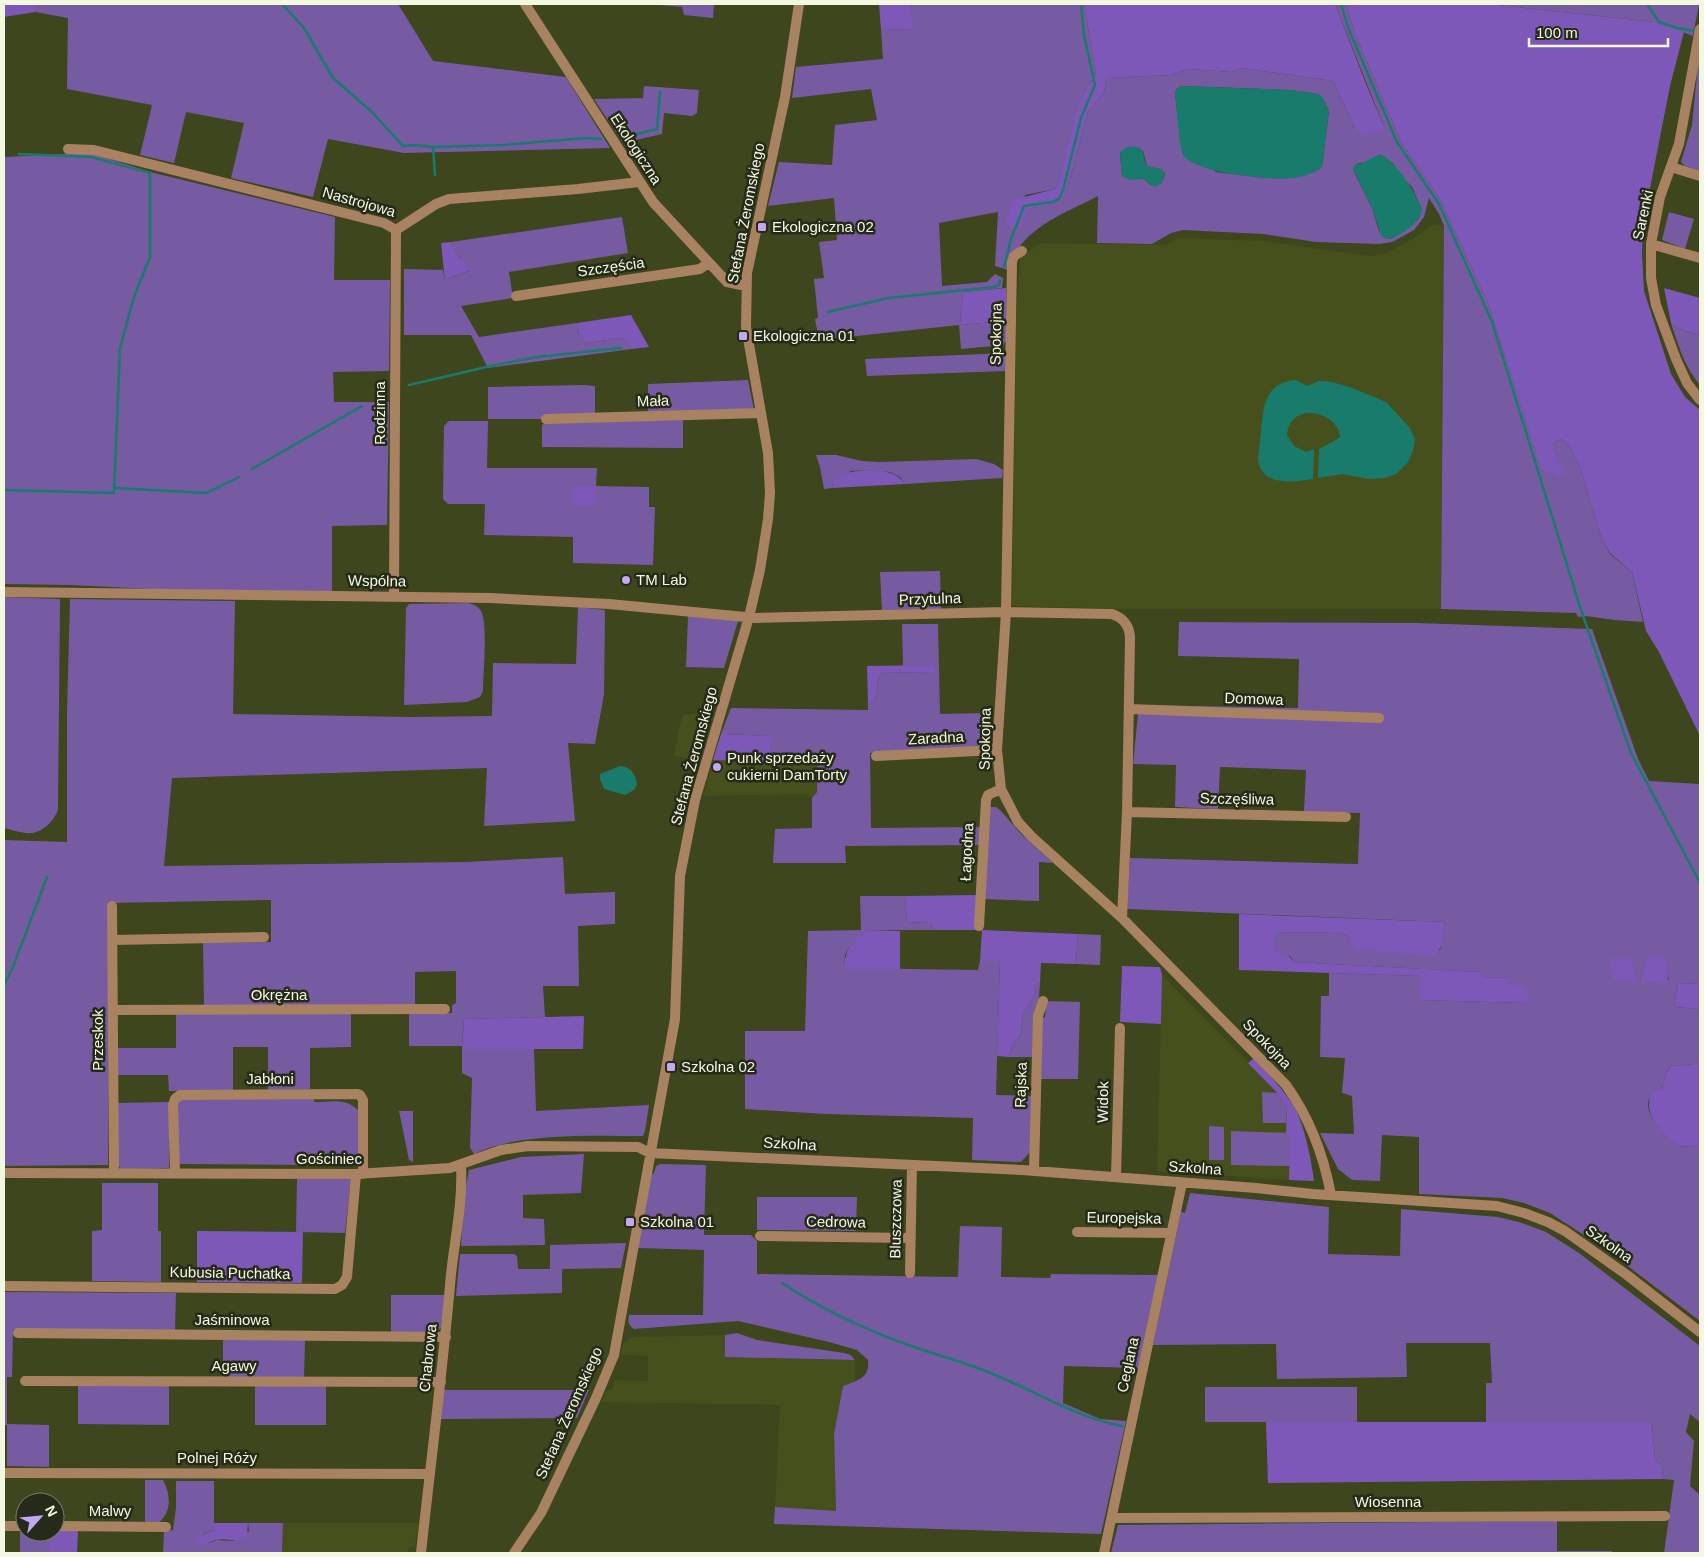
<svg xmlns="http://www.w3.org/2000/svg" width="1704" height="1557" viewBox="0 0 1704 1557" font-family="Helvetica,sans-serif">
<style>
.built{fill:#45501d}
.green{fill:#765ba2;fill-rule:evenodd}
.forest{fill:#7e58b8}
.water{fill:#197b6c}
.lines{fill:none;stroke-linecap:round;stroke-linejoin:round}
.stream{stroke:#197b6c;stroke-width:2.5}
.minor{stroke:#a98262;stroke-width:10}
.poi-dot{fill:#c2a8f3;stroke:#262a18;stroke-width:2}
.labels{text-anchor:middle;stroke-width:5;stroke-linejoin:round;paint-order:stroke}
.street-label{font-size:15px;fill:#f2f9e0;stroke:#262a18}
.poi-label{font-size:15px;fill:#f2f9e0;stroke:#262a18;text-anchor:start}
</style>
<rect width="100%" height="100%" fill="#3d461c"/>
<path class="built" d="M1434 224 1444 226 1441 609H1129L1012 606 1016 320 1020 257 1041 243 1165 245 1178 238 1263 241 1370 256 1385 254 1412 239Z
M710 712 696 760 674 756 682 715Z
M713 760 818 763 817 792 812 798 806 794 704 796Z
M1162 975 1254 1068 1287 1107 1290 1133 1289 1180 1157 1171Z
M725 1335V1357L855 1360V1381L843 1386 834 1434 836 1512 775 1507 780 1405 602 1402 605 1392 612 1389 615 1380 648 1381V1356L621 1355 622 1345 629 1339 634 1337Z
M283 1523H420L415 1545 408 1549V1553H282Z"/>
<path class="green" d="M38 4H398L433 61 566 77 610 148 404 153 328 139 313 197 231 178 244 123 186 112 174 163 140 155 152 105 67 89 68 18 35 12Z
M649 4H714L713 18 684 15 682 7Z
M910 4H1084L1096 75 1084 92 1058 183 1055 189 1025 195 1020 229 1027 209 1045 206 1066 193 1088 112 1104 92 1107 78 1170 75 1190 69 1232 72 1241 68 1333 81 1355 128 1385 129 1335 4H1346L1355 34 1401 142 1439 197 1488 303 1541 467 1555 476 1557 457 1553 449V444L1560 439 1564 441 1570 447 1579 465 1602 540 1610 554 1632 572 1643 622 1615 620 1586 616 1578 617 1576 613 1441 609 1444 226 1439 214 1429 198 1424 217 1414 230 1392 242 1379 244 1316 242 1263 234 1183 230 1171 233 1152 244 1097 243 1098 196C1070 211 1037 222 1018 249 1014 255 1011 263 1008 270L995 266 998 212 939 223 942 286 987 282 995 274 1003 278 1002 288 963 292 960 325 1006 321V341L1003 345 961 349 959 325 819 340 815 319 818 318 814 279 824 278 819 242 837 240 834 198 768 206 779 162 832 165 835 125 877 120 871 89 792 98 796 67 883 59 881 30 913 29ZM1181 86 1290 90 1318 94 1323 99 1329 111 1322 167 1318 170 1293 178H1266L1216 172 1180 135 1175 94 1176 90ZM1143 151 1147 166 1164 172 1165 175 1161 184 1151 185 1144 179 1122 176 1120 153ZM1392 162 1406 181 1412 187 1422 210 1418 220 1391 239 1379 231 1372 208 1354 172 1358 163Z
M1488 4H1699L1693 36 1655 22Z
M1698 64 1700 65V171L1685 166 1681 162 1692 125Z
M644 86 699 90 697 113 692 116 664 113 662 134 623 143 594 99 643 98Z
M65 154H93L154 173 335 217 334 280H390L389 371 333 372 334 402H389L387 525 332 526V592L151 589 71 585 4 584V157Z
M1669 212 1694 219 1685 249 1662 240Z
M622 217 628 253 509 272 513 298 461 306 479 337 577 323 578 333 588 343 620 338 624 340 632 349 488 368 471 335H404V269L443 270 445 281 449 278 469 271 470 266C460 261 456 252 451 242Z
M1671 323 1679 329 1700 335V385C1685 368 1678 345 1671 323Z
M1006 353V371L867 376 865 359Z
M748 380 754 410 648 412V384Z
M585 385 595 386V413L541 419H488V387Z
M683 420V448L542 447V425L546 422Z
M449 421H488L487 468H597L596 486 649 487V507H655L653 565 573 563V537L484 535 485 504H448L443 499 444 426Z
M816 455H836L862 461 880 462 976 459 994 464 1003 470 1002 478 905 484 900 477 890 472 865 470 851 471 833 482 832 488 824 489 820 467Z
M940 571 941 609 882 610 880 572Z
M4 597 60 599 58 809C56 819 43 832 32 833 24 834 12 830 4 828Z
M70 599 235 601 233 714 411 717 492 716 493 663 576 664 578 607 605 610 604 694 595 744 568 743 575 821 484 826 487 768 172 778 164 866 466 862 563 857 565 894 615 892V924L578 926 579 986H543L545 1017 464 1019 462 1046H409V1013H452V1005L456 1003V971L415 972V1005H204L203 943 271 942V900L109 903 108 1165 4 1166V840L67 842V712Z
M468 603C473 604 478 606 481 611 488 623 483 674 483 691L480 697 467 702 404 705 406 608 409 604Z
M688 616 738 621 724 668 686 667Z
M1179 622 1417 623 1592 629 1638 759 1649 781 1700 784V984L1678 983 1674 1001 1675 1007 1700 1009V1041L1699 1044 1700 1061 1695 1064 1671 1066C1669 1069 1666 1072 1665 1076 1664 1080 1666 1084 1662 1087 1659 1092 1653 1091 1650 1097 1641 1114 1666 1136 1677 1146L1700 1147V1321L1604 1248 1550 1213 1524 1203 1502 1198 1419 1194V1137L1382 1135 1380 1181 1352 1180 1338 1169 1320 1133 1354 1134 1352 1096 1342 1093 1345 1058 1320 1057 1321 996H1329V973L1421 976 1420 1000 1527 1003V995L1522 985H1512L1509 983V978L1483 977 1480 972 1294 962 1290 956 1274 953V932L1342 933 1348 936 1356 949 1440 950 1445 922 1127 909 1130 858 1358 864 1360 813 1304 812 1306 770 1220 767 1218 809 1175 807 1176 765 1133 764 1139 705 1298 708 1299 659 1178 656ZM1667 960V973L1669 980 1640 982 1645 963Z
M902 624H938L940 714 986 713 985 748 870 753 871 828 980 827V845L845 846 846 863H773L775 829 812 828V798L817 792 818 754 770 753 771 736 721 734 731 708 868 710V705C885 697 871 683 883 672L932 673 934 665 903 666Z
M990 807H996L1001 811 1021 834 1053 863 1039 862V901L982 899Z
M860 896H905L907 922 932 923 931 930H866L849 948 845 955 844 968 978 970 980 961H1000L996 1095 1034 1096 1032 1150 1021 1162 972 1160 973 1118 826 1114 745 1109V1031H805L808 931 861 930Z
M1078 934 1101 935 1100 965 1076 964Z
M1040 983 1035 1057H1009L1013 1044 1021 1035 1023 1014 1035 996 1036 985Z
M1046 1001 1080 1002 1078 1079H1041L1042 1018 1045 1017Z
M176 1014H351V1047L310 1048V1089L268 1090V1047H233V1090L169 1091 168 1075H116V1048H176Z
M534 1048 536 1111 649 1105 645 1131 643 1136C593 1136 519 1132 474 1154L470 1148 472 1078 462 1073V1049Z
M1262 1092 1277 1093 1287 1107 1286 1123H1263Z
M314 1098V1102C332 1102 346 1097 359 1111V1154L357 1164 314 1165 178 1164V1102L182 1099Z
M169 1102V1168L122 1169 118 1166 116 1103Z
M399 1111H413V1162L409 1160Z
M1209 1126 1224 1127V1160H1209Z
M1231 1131 1290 1133V1166L1231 1165Z
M584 1154 581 1193 523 1195V1218L544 1219 545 1245 461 1246 464 1196 469 1170 521 1157Z
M660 1164 706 1165 704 1235H751L757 1241V1274L958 1277 960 1226 1002 1227 1001 1277 1050 1278 1051 1274 1158 1275 1138 1368 1064 1366 1063 1403 1100 1419 1126 1421 1101 1534 774 1524 775 1507 836 1511 834 1434 843 1386C857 1380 870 1379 868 1360L857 1350 829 1342 738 1321 634 1329C628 1325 628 1322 629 1315H703L704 1250 638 1248 651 1175 654 1173 656 1166Z
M297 1178H351L345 1233 296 1232Z
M102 1183H158V1231H161V1282L92 1281V1231L102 1230Z
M1190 1193 1329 1207 1328 1254 1400 1256 1401 1209 1498 1217 1519 1222 1546 1232 1579 1253 1700 1346V1422L1690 1414 1686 1432 1694 1441 1690 1486 1700 1495V1553H1664L1674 1480 1663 1479 1662 1467 1655 1458 1652 1422H1486V1383H1492L1490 1343H1406L1407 1377 1277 1379 1276 1344 1153 1345 1181 1212 1185 1213Z
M757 1197H857L856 1231 757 1230Z
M626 1243 621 1268 562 1269V1293L456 1296 460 1254H514L517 1256 518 1269H550V1245Z
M4 1292 176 1293 175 1331 13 1330 12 1377H7V1424L49 1425V1467L7 1466V1425H4Z
M391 1295H445L441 1327 437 1333H391Z
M737 1333 757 1340 844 1353 851 1355 855 1360 725 1357V1335Z
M223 1339 305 1340 304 1378 223 1377Z
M78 1384H169V1425L78 1424Z
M255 1386H326V1425H255Z
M1205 1387H1357V1422H1205Z
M443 1390H589L577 1418 440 1419Z
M145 1480H163C171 1495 172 1512 158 1523H145Z
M176 1481H214V1530L203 1534 209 1543 217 1540 234 1541 249 1531 248 1523H283L282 1553H163L164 1531 173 1530 176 1508Z
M1557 1521V1551H1612V1553H1557V1552H1503V1553H1111L1118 1525Z
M20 1531 49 1532V1553H20Z"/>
<path class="forest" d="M4 4H38L35 12 4 17Z
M879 4H910L914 29 881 30Z
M1084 4H1335L1366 84 1385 129 1380 133 1364 136 1355 128 1333 81 1241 68 1232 72 1190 69 1170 75 1107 78 1104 92 1088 112 1066 193 1061 200 1045 206 1028 209 1021 229 1005 225 1012 204 1016 199 1055 189 1058 183 1079 105 1084 92 1096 75Z
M1346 4H1488L1655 22 1684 32 1670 86 1643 224 1642 253 1644 291 1671 374 1685 397 1700 410V736L1659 652 1646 631 1632 572 1610 553 1602 540 1579 465 1570 447 1564 441 1560 439 1553 444V449L1565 472 1560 476H1555L1541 468 1488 303 1439 197 1401 142 1355 34Z
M451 242 459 257 472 268C465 275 453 274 445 281L441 243Z
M1006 288V321L960 325 963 292Z
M1664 288 1700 298V335L1679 329 1671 323Z
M631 315 649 347 632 349 624 340 620 338 588 343C580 339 577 332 577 323Z
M865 470C881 471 895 470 905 484L832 488 833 482 844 473Z
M572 486H596V506H572Z
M934 665 935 670 932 673 883 672C871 683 885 697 868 705L867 666Z
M721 734 772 736 770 753 818 754V763L713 760Z
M978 895 977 930H931L932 923 907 922 905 896Z
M1239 914 1445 922C1443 932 1444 952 1432 956L1355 949 1348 936 1342 933 1275 932 1274 952 1287 954 1294 962 1481 972 1483 977 1509 978V983L1512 985H1522C1526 990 1529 997 1528 1003L1420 1000V976L1239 970Z
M866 930 900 931V969H844C845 948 852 943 866 930Z
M982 930 1078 934 1076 964 1041 963 1040 983 1036 985 1035 996 1023 1014 1021 1035 1013 1044 1009 1057 997 1056 1000 961H980Z
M1652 956 1665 957 1667 960 1668 983 1640 982C1643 973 1643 960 1652 956Z
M1613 958 1632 959 1636 979 1635 982 1614 981 1609 960Z
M1122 966 1160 967 1162 975 1161 1024 1120 1022Z
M1678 983 1700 984V1009L1675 1007 1674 1001Z
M584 1016 583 1049H462L464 1019Z
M1254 1058C1267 1073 1292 1098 1299 1117 1307 1138 1311 1159 1314 1181L1289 1180 1290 1133H1286L1287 1107 1277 1093 1248 1063Z
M1700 1061V1147L1677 1146C1661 1131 1643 1117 1651 1093L1662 1088 1664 1084 1665 1075 1671 1066 1695 1064Z
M197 1231 303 1232 302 1283 197 1282Z
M1266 1422H1652L1655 1458 1662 1467 1663 1479 1268 1483Z
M214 1523H248L247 1536C234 1545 229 1537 216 1540 209 1542 205 1545 197 1545L195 1540 197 1537 214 1530Z
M55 1531H78L77 1553H49V1532Z"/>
<path class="water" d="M1181 86 1290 90 1318 94 1323 98 1329 111 1322 167C1314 173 1303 177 1293 178 1273 181 1193 173 1183 155 1179 146 1177 106 1175 94L1176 90Z
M1130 146C1148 148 1141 154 1147 166L1162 169 1165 175 1161 184 1154 187 1144 179C1135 180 1129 181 1122 176L1120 153 1121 151Z
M1380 154C1396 160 1417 195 1422 210 1420 223 1400 237 1387 239L1382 237 1372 208 1353 169 1355 164 1363 163Z
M1296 380 1307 386 1319 381 1332 382 1352 388 1386 402 1410 428 1415 440 1413 451 1408 462 1396 474 1385 478 1369 479 1342 474 1318 478 1319 449 1336 440 1340 437C1339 413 1291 399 1287 435L1294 446 1306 452 1314 449 1313 479C1293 482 1261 487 1258 459 1259 450 1260 441 1261 432 1263 407 1265 382 1296 380Z
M620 766C631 767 635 773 637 784L634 790 625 795 604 789 600 779V774Z"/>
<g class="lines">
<path class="stream" d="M282 4 304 28 333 78 372 112 403 146 415 145 433 147 503 145 586 138 601 139
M1341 4 1349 30 1397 142 1439 204 1492 322 1580 607 1631 753 1700 883
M1647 4 1659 22 1677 28 1695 31
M622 138 657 129 660 92
M433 147 435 175
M1004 267 1011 239 1024 206 1052 202 1059 199 1063 190 1081 118 1095 85 1084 35 1081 4
M828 312 888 298 994 287 999 285 1000 280
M409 385 491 366 537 357 621 348
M252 469 362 406
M114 488 206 493 239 477
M4 490 114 493 120 348 134 297 150 257V173L91 157 19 154
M4 985 13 967 47 877
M782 1283C821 1309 864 1329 908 1345 937 1355 967 1363 995 1375 1037 1392 1077 1418 1122 1426"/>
<path class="minor" d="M525 4 653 202 727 282 746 286
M1700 29 1679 144 1660 197 1651 244V278L1656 305 1676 359 1687 383 1700 400
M68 149 94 150 384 223 396 230
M1671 167 1700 176
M396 230 436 204 449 199 578 189 639 182
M1651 244 1700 258
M1022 251 1014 256 1012 262 1006 612 997 750 1001 789 1018 822 1032 837 1122 918 1286 1085C1309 1117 1324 1157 1331 1195
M516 296 700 269 708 263
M546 419 761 413
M4 592 490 598 609 604 756 618 1006 612 1112 614C1124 618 1130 627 1130 639L1127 812 1122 918
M394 596 396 230
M1129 709 1379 718
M876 756 997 750
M1127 812 1346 817
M112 906 114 1172
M979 926 986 800 988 795 1001 789
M112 940 264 937
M113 1010 445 1009
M1034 1170 1038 1016 1043 1001
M4 1173 356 1174 450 1168 501 1150 528 1146 638 1147 650 1153 1022 1170 1256 1188 1313 1194 1497 1206 1524 1213 1548 1222 1565 1231 1627 1275 1700 1332
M175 1173 173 1105 175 1099 180 1095 358 1094 360 1095 363 1100V1174
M1116 1177 1120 1028
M1077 1232 1171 1233
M760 1236 911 1238
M910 1273 912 1165
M4 1286 335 1289 342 1285 347 1277 356 1174
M18 1333 446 1337
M25 1381 441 1382
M4 1473 430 1474
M1112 1518 1665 1516
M4 1526H25
M55 1526 166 1527
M421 1553C431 1460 443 1368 451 1274 455 1238 463 1201 461 1165
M514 1553 541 1513 596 1398 614 1355 675 1019 680 876 695 800 749 617 760 570 768 519 770 493 768 453 746 327 747 273 785 97 799 4
M1104 1553 1182 1183"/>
</g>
<g class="poi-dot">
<rect x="757" y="222" width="10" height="10" rx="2.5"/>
<rect x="738" y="331" width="10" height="10" rx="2.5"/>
<circle cx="626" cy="580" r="5"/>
<circle cx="717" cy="767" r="5"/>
<rect x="666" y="1062" width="10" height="10" rx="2.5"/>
<rect x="625" y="1217" width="10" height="10" rx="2.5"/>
</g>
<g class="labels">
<g class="street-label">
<text transform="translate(636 149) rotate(57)" y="5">Ekologiczna</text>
<text transform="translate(359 202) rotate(16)" y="5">Nastrojowa</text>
<text transform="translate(746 213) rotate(-79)" y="5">Stefana Żeromskiego</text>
<text transform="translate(1643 215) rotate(-78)" y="5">Sarenki</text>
<text transform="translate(611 267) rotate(-8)" y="5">Szczęścia</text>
<text transform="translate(996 334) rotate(-89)" y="5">Spokojna</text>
<text transform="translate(653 401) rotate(-2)" y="5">Mała</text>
<text transform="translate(380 413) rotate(-90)" y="5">Rodzinna</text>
<text transform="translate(377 581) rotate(1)" y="5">Wspólna</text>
<text transform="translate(930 599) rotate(-2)" y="5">Przytulna</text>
<text transform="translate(1254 699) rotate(2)" y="5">Domowa</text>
<text transform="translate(936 738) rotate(-3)" y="5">Zaradna</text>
<text transform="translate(985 739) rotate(-89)" y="5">Spokojna</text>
<text transform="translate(694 756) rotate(-75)" y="5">Stefana Żeromskiego</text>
<text transform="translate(1237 799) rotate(1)" y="5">Szczęśliwa</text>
<text transform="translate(967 852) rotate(-87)" y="5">Łagodna</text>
<text x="279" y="1000">Okrężna</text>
<text transform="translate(98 1040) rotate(-90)" y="5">Przeskok</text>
<text transform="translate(1267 1044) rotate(46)" y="5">Spokojna</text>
<text x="270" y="1084">Jabłoni</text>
<text transform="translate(1021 1085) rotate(-88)" y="5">Rajska</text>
<text transform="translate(1103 1102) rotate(-89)" y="5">Widok</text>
<text transform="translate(790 1144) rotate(3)" y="5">Szkolna</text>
<text x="329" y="1164">Gościniec</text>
<text transform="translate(1195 1168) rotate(4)" y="5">Szkolna</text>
<text transform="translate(1124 1218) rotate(1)" y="5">Europejska</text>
<text transform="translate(896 1219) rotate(-89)" y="5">Bluszczowa</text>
<text transform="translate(836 1222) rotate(1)" y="5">Cedrowa</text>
<text transform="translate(1609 1244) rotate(35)" y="5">Szkolna</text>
<text transform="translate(230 1273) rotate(1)" y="5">Kubusia Puchatka</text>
<text x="232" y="1325">Jaśminowa</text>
<text transform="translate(428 1358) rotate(-84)" y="5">Chabrowa</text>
<text transform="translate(1128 1365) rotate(-78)" y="5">Ceglana</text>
<text x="234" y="1371">Agawy</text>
<text transform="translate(569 1413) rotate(-66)" y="5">Stefana Żeromskiego</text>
<text x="217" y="1463">Polnej Róży</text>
<text x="1388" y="1507">Wiosenna</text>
<text x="110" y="1516">Malwy</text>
</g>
<g class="poi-label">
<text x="772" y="232">Ekologiczna 02</text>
<text x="753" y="341">Ekologiczna 01</text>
<text x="636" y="585">TM Lab</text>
<text x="727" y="763">Punk sprzedaży<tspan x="727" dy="17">cukierni DamTorty</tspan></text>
<text x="681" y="1072">Szkolna 02</text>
<text x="640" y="1227">Szkolna 01</text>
</g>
</g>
<rect width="1704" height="1557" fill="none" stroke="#f2f9e0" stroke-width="10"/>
<g transform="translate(40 1517) rotate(63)"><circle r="24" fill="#262a18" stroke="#787d68"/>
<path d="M0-4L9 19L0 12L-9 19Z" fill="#c2a8f3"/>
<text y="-8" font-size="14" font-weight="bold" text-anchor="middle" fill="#f2f9e0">N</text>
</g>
<path d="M1529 38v8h139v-8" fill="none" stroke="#f2f9e0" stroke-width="2.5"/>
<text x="1536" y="38" font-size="15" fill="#f2f9e0" stroke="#262a18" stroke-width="4" paint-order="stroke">100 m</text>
</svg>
